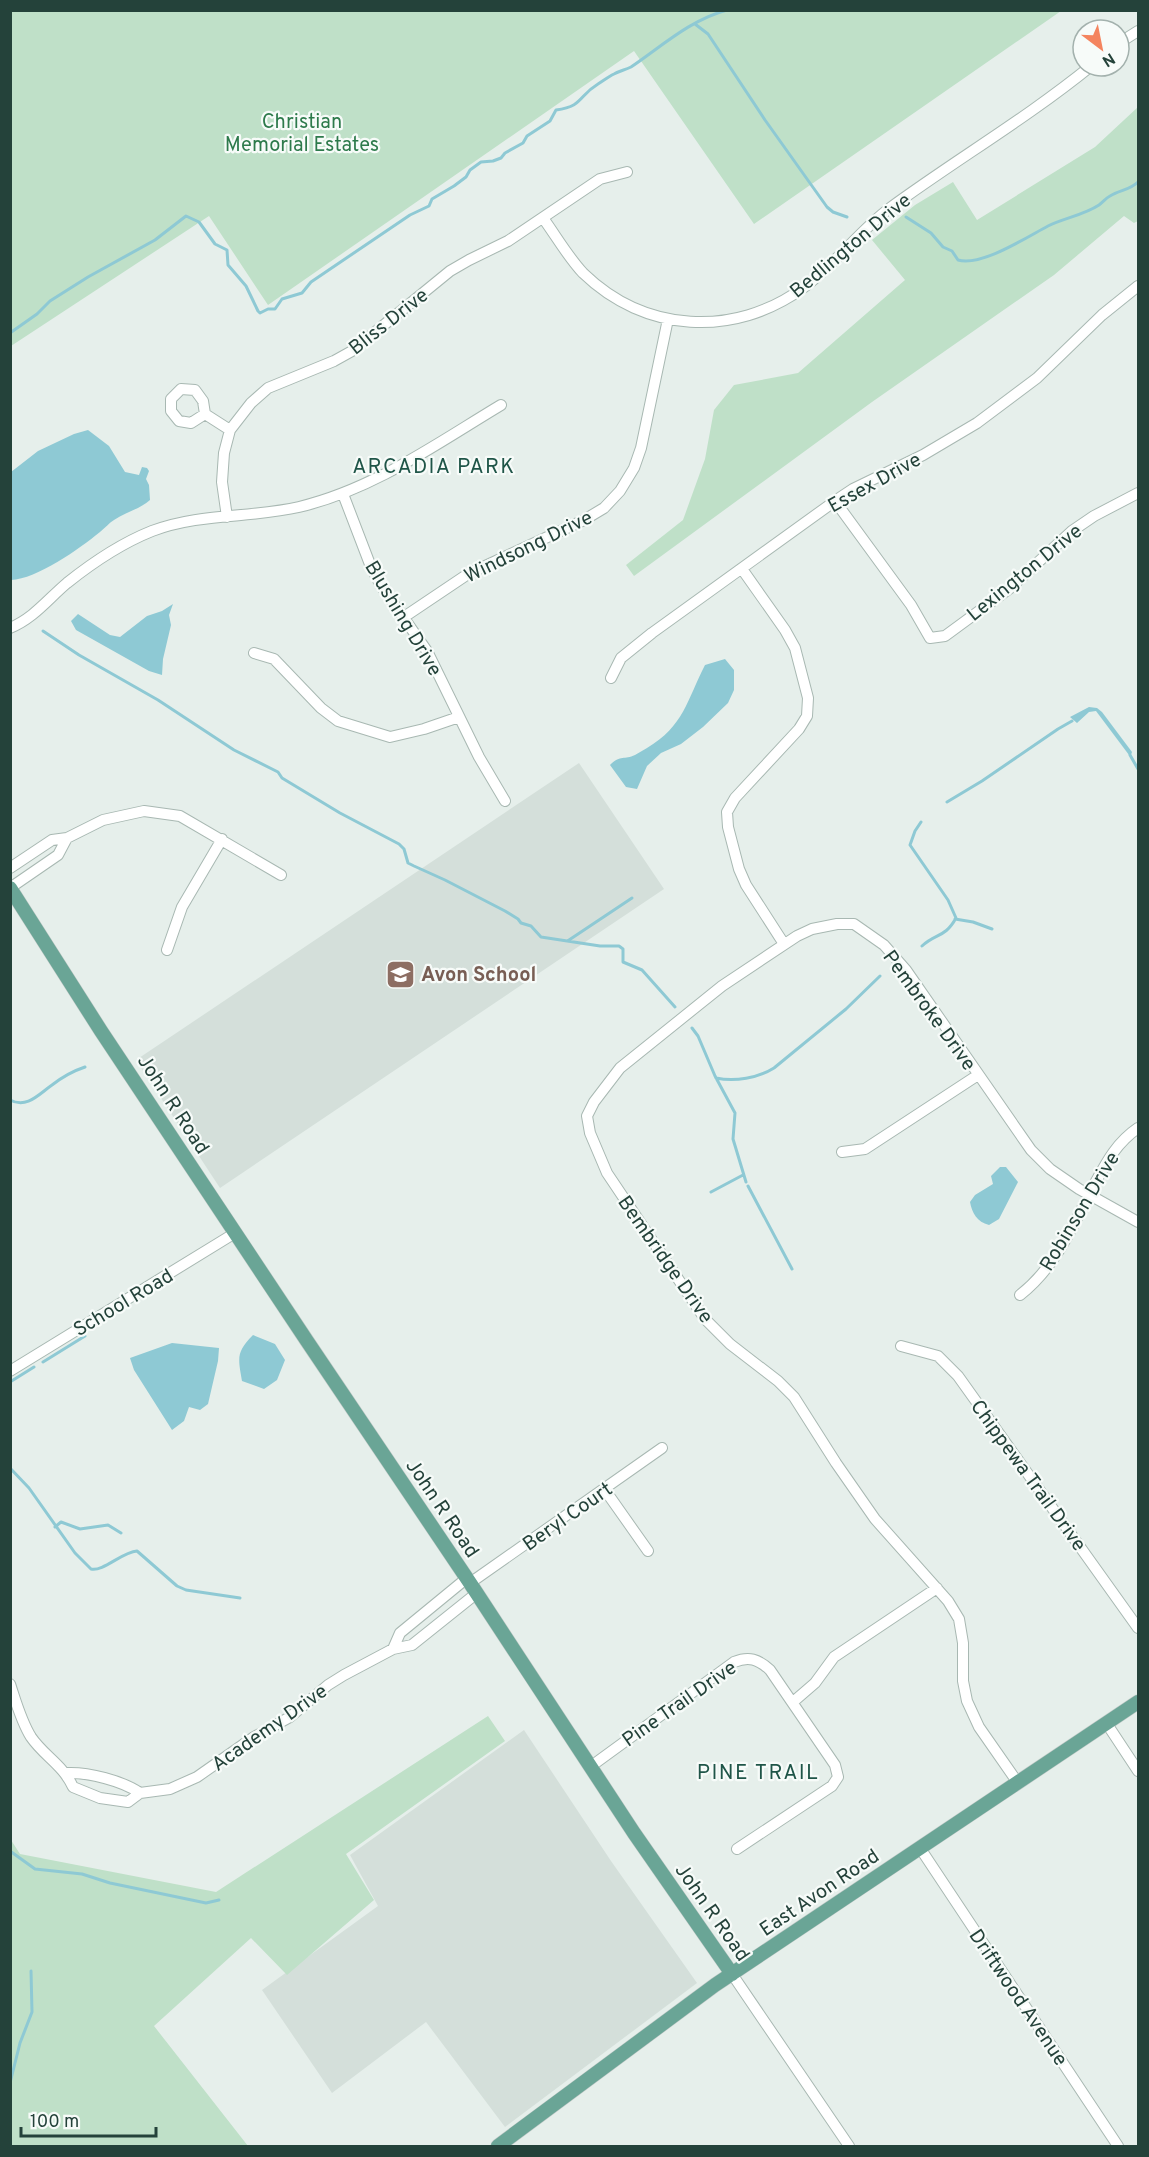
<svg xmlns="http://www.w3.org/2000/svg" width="1149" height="2157" viewBox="0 0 1149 2157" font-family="Overpass,sans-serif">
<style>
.built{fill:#d4dfda}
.green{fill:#bfe0c8}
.water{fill:#8ec9d4}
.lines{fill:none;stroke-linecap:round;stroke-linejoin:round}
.stream{stroke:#8ec9d4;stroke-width:3}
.minor-casing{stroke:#a8b8b2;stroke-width:12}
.major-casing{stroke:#c2cac8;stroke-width:15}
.minor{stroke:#fff;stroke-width:10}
.major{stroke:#6aa596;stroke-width:14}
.labels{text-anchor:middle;stroke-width:4.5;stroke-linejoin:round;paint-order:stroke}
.park-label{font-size:20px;fill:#2d7a4b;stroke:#f7fbf9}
.street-label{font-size:20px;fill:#24423a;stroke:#f7fbf9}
.education-label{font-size:20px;font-weight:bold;fill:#785e54;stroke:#f7fbf9;text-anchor:start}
.neighbourhood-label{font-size:21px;letter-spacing:1.5px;fill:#1f5548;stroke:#f7fbf9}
</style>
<rect width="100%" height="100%" fill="#e6efeb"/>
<path class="built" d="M579 763 664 889 220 1188 136 1060Z
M524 1730 611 1861 697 1983 505 2127 426 2022 332 2093 262 1990 378 1906 350 1855Z"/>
<path class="green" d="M11 10H1061V11L754 224 634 51 268 305 209 216 11 346Z
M1138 107V221L1134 223 1124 216 1054 275 872 402 634 576 626 565 683 520 705 459 714 410 734 385 798 373 905 280 872 240 915 205 953 182 977 220 1095 147Z
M488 1716 505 1741 346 1854 374 1900 287 1975 251 1938 154 2026 248 2146H11V1840L20 1854 216 1892Z"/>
<path class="water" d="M88 430 109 446 125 472 139 475 142 467 147 468 149 471 146 479 149 485 150 500C140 509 126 512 114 520 109 523 105 528 100 532 79 549 37 579 11 580V472L38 451 74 434Z
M173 604 169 615 171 625 163 659 162 675 149 671 76 630 71 621 78 614 110 635 120 637 147 616 162 611Z
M725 659 734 670V690L728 703 703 727 681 744 661 753 647 766 637 789 626 787 610 765C620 755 624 760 635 755 639 753 643 750 647 748 684 726 687 700 705 665Z
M1089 707 1097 708 1102 712 1132 752 1131 755H1129L1096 711 1089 712 1077 723 1070 717Z
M1000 1167H1006L1018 1182 999 1219 989 1225C977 1222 972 1213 970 1202L975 1195 993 1184 991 1176Z
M253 1335 275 1344 285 1360 277 1380 264 1389 242 1381C238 1358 236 1352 253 1335Z
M172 1343 219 1348 218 1361 208 1404 200 1410 189 1407 184 1421 172 1430 134 1370 130 1358Z"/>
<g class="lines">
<path class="stream" d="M695 24 708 34 765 120 827 207 833 212 847 217
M906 217 931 233 943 247 952 251 958 260C981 267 1027 237 1048 226 1064 218 1084 215 1099 205 1103 202 1106 198 1110 196 1120 190 1130 190 1138 182
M10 333 37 314 50 301 88 277 155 240 186 216 199 222 215 244 227 250 228 265 246 286 258 311 260 313 268 309H275L282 299 302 293 311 282 342 261 410 215 429 206 432 199 454 186 466 177 470 170 481 162 493 161 501 158 505 153 523 143 527 136 550 121 556 110C584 106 578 96 598 84 603 81 608 77 614 74 619 71 625 70 631 67 662 46 690 20 727 10
M43 631 79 655 158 700 234 750 278 772 282 778 340 813 399 844 404 849 408 863 414 866 445 880 505 911 518 919 521 923 531 926 541 937 600 946H619L623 949V962L642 970 675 1007
M1130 755 1138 769
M947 802 982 781 1058 729 1072 721
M921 822 915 831 910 845 948 900 956 918C945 938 936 933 922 946
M955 919 973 922 992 929
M569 940 632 898
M692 1028 698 1036 715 1076 735 1113 733 1139 746 1182
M716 1078C735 1082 758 1078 774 1068L846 1009 880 976
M10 1100C27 1109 39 1094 52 1085 61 1078 73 1071 85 1067
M748 1186 792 1269
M711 1192 743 1175
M43 1362 85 1336
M10 1382 34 1367
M10 1468 29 1488 75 1553 91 1569C103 1572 122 1552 137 1551L177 1586 186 1590 240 1598
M55 1527 61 1522 80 1529 108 1525 121 1533
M10 1851 35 1869 82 1874 110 1883 206 1903 219 1900
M10 2083 20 2043 32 2012 31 1971"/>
<defs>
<path id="minor" d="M1119 43 1138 31
M543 218C556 236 568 257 583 273 645 333 734 338 803 288 835 265 859 231 890 208 957 159 1027 118 1091 66
M205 414 191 423 179 421 171 411V399L181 389 195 390 203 401 205 414 230 430
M343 494 371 567 380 584 427 651 479 757 505 801
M835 501 911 605 930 638 945 636 1009 589 1072 531 1094 516 1138 493
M227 517 222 482 224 453 230 430 251 403 268 388 334 361 352 351 450 271 469 260 508 241 600 179 627 172
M742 569 785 630 795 648 808 698 807 716 799 729 735 798 727 812 728 827 739 869 746 885 784 944
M404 617 468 574 584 520 604 508 620 491 634 468 641 448 668 319
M10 628C34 618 48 599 67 583 92 563 122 543 152 531 199 513 251 518 299 507 374 489 436 444 501 405
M254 653 274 659 321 708 338 721 390 737 424 729 459 717
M611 678 621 658 652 633 835 501 853 489 923 455 977 423 1037 378 1102 315 1138 286
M10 868 52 840 67 838 103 820 144 811 180 816 281 875
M10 888 58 855 67 838
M167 950 182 907 222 839
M842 1152 865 1149 978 1075
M1020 1295C1056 1267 1073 1225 1094 1185 1106 1163 1116 1143 1138 1128
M901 1346 938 1356 958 1376 1138 1628
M10 1371 235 1233
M605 1490 648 1551
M470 1583 662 1448
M393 1649 400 1633 467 1578
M10 1684C16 1702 21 1721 31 1737 44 1756 63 1765 73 1787L100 1798 128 1802 140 1793 170 1789 197 1777 254 1737 290 1717 328 1685 344 1675 393 1649 412 1645 477 1593
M793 1702 815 1683 834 1657 937 1588
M1107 1724 1138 1771
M590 1767 734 1662C749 1656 758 1659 770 1670L835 1765 838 1777 832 1786 737 1849
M67 1773C88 1772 123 1781 140 1793
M1018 1783 979 1727 967 1701 963 1681V1643L959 1619 948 1601 875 1519 836 1463 794 1397 778 1381 730 1344 705 1319 607 1173 590 1133 587 1116 594 1102 620 1068 722 986 797 936 812 929 837 924H854L884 945 906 970 1031 1150 1050 1169 1079 1189 1138 1222
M920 1848 1118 2146
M732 1974 849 2146"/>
<path id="major" d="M10 888 101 1031 307 1341 470 1583 634 1833 732 1974
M498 2146 715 1985 1138 1702"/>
</defs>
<use href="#minor" class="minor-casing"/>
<use href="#major" class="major-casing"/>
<use href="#minor" class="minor"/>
<use href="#major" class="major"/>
</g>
<defs>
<symbol id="school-square" viewBox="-11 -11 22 22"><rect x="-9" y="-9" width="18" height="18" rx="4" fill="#8d6e63" stroke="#f7fbf9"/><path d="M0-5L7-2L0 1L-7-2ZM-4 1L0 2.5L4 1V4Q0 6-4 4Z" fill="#fff"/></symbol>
</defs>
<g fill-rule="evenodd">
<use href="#school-square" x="384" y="958" width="33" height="33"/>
</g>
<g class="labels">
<g class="park-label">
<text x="302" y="128">Christian<tspan x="302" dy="23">Memorial Estates</tspan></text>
</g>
<g class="street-label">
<text transform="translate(850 245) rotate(-40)" y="7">Bedlington Drive</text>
<text transform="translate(388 321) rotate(-38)" y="7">Bliss Drive</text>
<text transform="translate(874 482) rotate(-29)" y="7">Essex Drive</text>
<text transform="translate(528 546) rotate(-26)" y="7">Windsong Drive</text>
<text transform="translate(1024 572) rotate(-39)" y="7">Lexington Drive</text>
<text transform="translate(404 618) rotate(59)" y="7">Blushing Drive</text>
<text transform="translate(930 1010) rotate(54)" y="7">Pembroke Drive</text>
<text transform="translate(174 1104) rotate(57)" y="7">John R Road</text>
<text transform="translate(1079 1211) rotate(-59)" y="7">Robinson Drive</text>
<text transform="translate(666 1259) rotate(55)" y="7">Bembridge Drive</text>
<text transform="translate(123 1302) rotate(-31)" y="7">School Road</text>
<text transform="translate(1029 1475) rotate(54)" y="7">Chippewa Trail Drive</text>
<text transform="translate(443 1508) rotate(56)" y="7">John R Road</text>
<text transform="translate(567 1516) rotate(-35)" y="7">Beryl Court</text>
<text transform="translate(679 1703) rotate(-35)" y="7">Pine Trail Drive</text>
<text transform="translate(269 1727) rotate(-35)" y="7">Academy Drive</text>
<text transform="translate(819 1892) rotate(-34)" y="7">East Avon Road</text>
<text transform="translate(713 1912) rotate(55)" y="7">John R Road</text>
<text transform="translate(1019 1997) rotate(56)" y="7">Driftwood Avenue</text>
</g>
<g class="education-label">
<text x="421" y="981">Avon School</text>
</g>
<g class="neighbourhood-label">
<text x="434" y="473">ARCADIA PARK</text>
<text x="758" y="1779">PINE TRAIL</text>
</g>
</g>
<rect width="1149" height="2157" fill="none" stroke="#24423a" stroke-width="24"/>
<g transform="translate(1101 48) rotate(148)"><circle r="28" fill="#f7fbf9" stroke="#a3b1ad" stroke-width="1.5"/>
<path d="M0-4.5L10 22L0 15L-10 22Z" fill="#f4845f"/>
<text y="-9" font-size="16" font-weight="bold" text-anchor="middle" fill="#24423a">N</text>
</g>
<path d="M21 2127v9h135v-9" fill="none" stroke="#24423a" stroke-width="3"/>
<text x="30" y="2127" font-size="18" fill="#24423a" stroke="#f7fbf9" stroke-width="4.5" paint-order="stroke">100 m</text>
</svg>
